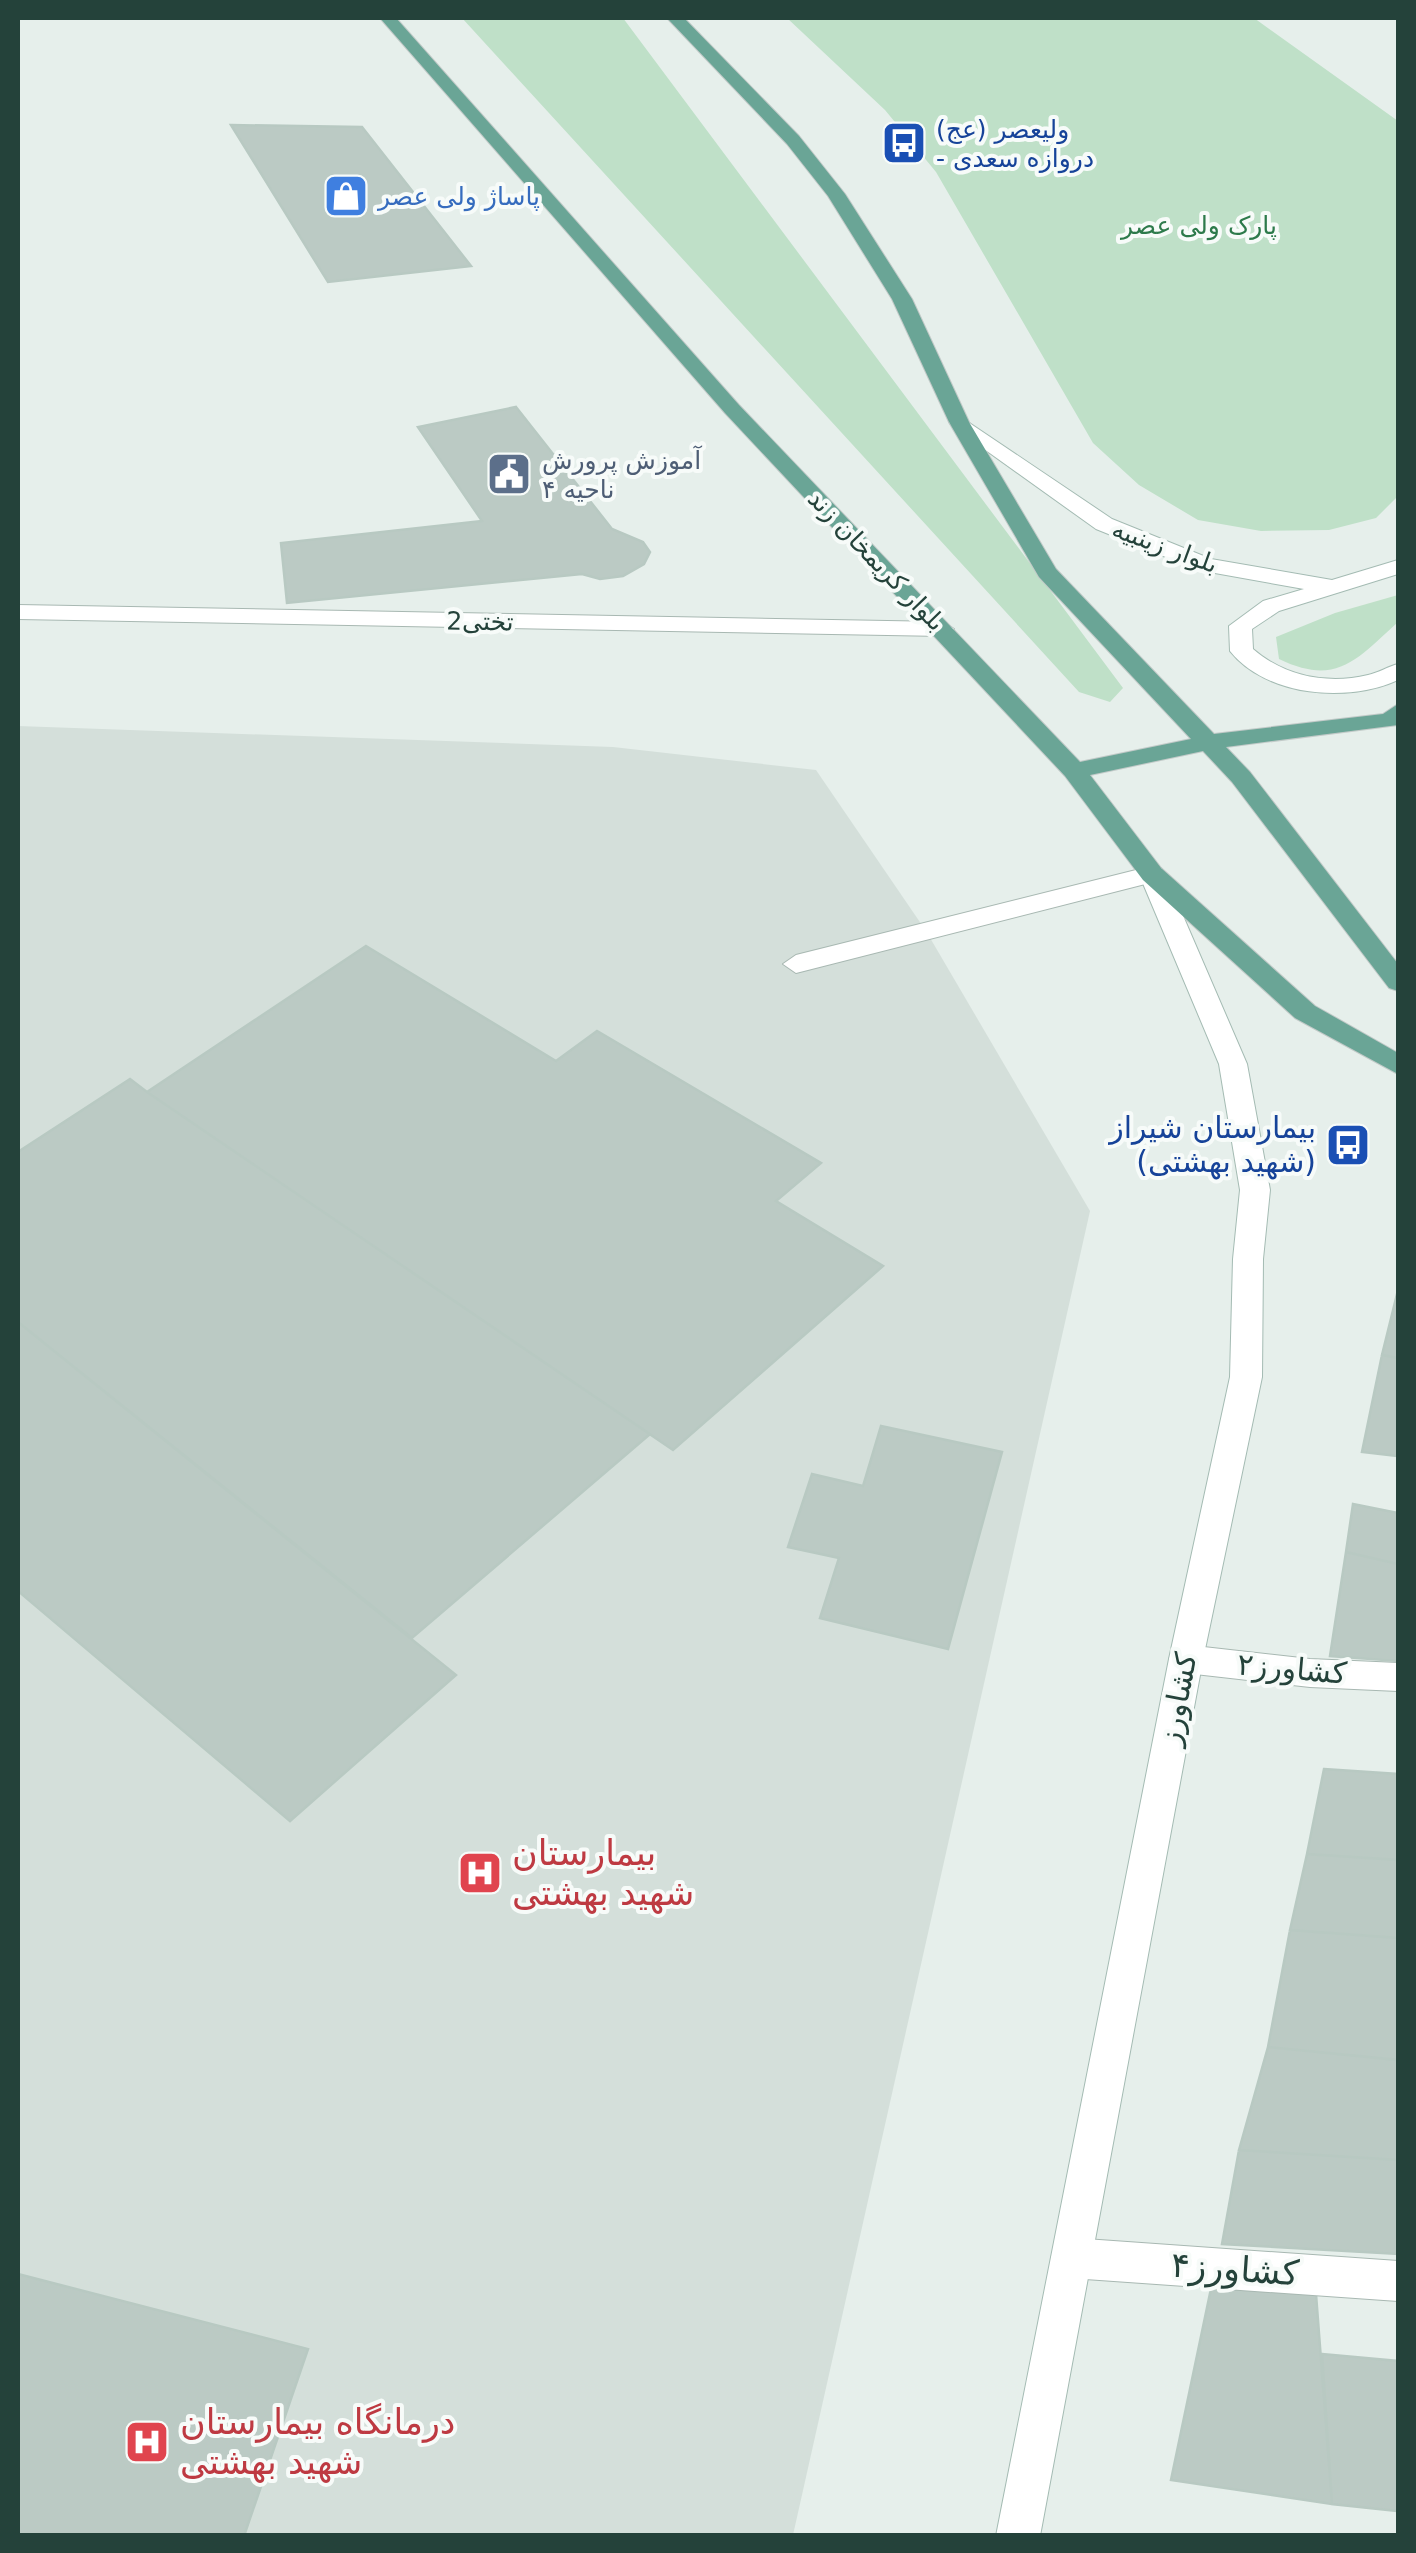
<svg xmlns="http://www.w3.org/2000/svg" width="1416" height="2553" viewBox="0 0 1416 2553" font-family="'DejaVu Sans',Vazirmatn,sans-serif">
<style>
.built{fill:#d4dfda}
.green{fill:#bfe0c8}
.building{fill:#bbcac4;stroke:#b8c9c2;stroke-width:2.5}
.lines{fill:none;stroke-linecap:round;stroke-linejoin:round}
.lane-casing{stroke:#a8b8b2;stroke-width:2}
.street-casing{stroke:#a8b8b2;stroke-width:2}
.secondary-casing{stroke:#a4bbb3;stroke-width:2}
.primary-casing{stroke:#c2cac8;stroke-width:2}
.lane{fill:#fff;fill-rule:evenodd}
.street{fill:#fff;fill-rule:evenodd}
.secondary{fill:#fff;fill-rule:evenodd}
.primary{fill:#6aa596;fill-rule:evenodd}
.labels{text-anchor:middle;stroke-width:8;stroke-linejoin:round;paint-order:stroke}
.far-transit-label{font-size:25px;fill:#164399;stroke:#f7fbf9;text-anchor:start}
.far-shop-label{font-size:25px;fill:#366cbe;stroke:#f7fbf9;text-anchor:start}
.far-park-label{font-size:25px;fill:#2d7a4b;stroke:#f7fbf9}
.far-service-label{font-size:25px;fill:#4e5e75;stroke:#f7fbf9;text-anchor:start}
.far-street-label{font-size:25px;fill:#24423a;stroke:#f7fbf9}
.transit-label{font-size:30px;fill:#164399;stroke:#f7fbf9;text-anchor:end}
.street-label{font-size:30px;fill:#24423a;stroke:#f7fbf9}
.near-health-label{font-size:35px;fill:#be3a42;stroke:#f7fbf9;text-anchor:start}
.near-street-label{font-size:35px;fill:#24423a;stroke:#f7fbf9}
</style>
<rect width="100%" height="100%" fill="#e6efeb"/>
<path class="built" d="M18 726 613 747 816 770 926 931 1090 1211 793 2535 18 2536Z"/>
<path class="green" d="M462 18H623L1123 688 1110 702 1079 692Z
M787 18H1254L1398 121V496L1376 518 1329 530 1261 531 1198 520 1139 485 1093 443 936 172 885 110Z
M1398 595V622C1357 659 1337 687 1279 659L1276 637 1335 613Z"/>
<path class="building" d="M231 125 362 127 471 266 328 282Z
M516 407 612 529 643 542 650 552 644 564 623 576 600 579 582 574 287 603 281 543 482 521 418 427Z
M366 946 556 1061 597 1031 821 1163 776 1201 883 1266 673 1450 147 1092Z
M130 1079 147 1092 650 1434 412 1638 18 1322V1152Z
M1398 1290V1358L1382 1355Z
M18 1322 456 1675 290 1821 18 1591Z
M1382 1355 1398 1358V1456L1362 1452Z
M881 1426 1002 1452 948 1649 820 1618 839 1558 788 1547 812 1474 863 1486Z
M1353 1504 1398 1513V1564L1346 1552Z
M1346 1552 1398 1564V1661L1330 1656Z
M1324 1769 1398 1774V1860L1307 1854Z
M1307 1854 1398 1860V1938L1290 1930Z
M1290 1930 1398 1938V2060L1268 2047Z
M1268 2047 1398 2060V2160L1239 2150Z
M1239 2150 1398 2160V2254L1222 2244Z
M18 2274 308 2349 244 2536H18Z
M1213 2279 1316 2294 1332 2504 1171 2480Z
M1322 2354 1398 2361V2511L1332 2504Z"/>
<g class="lines">
<defs>
<path id="lane" d="M1152 866 1161 868 1165 874 1161 880 796 973 783 964 796 955Z
M1186 1645 1310 1659 1398 1663V1691L1310 1687 1186 1673 1174 1669 1169 1659 1174 1649Z
M1071 2238 1398 2261V2301L1071 2278 1057 2272 1051 2258 1057 2244Z"/>
<path id="street" d="M18 605 943 622 954 629 943 636 18 619Z"/>
<path id="secondary" d="M959 416 1112 519 1211 559 1332 580 1398 560V574L1279 611 1252 629 1253 649C1284 676 1327 685 1368 675 1378 673 1387 667 1398 664V680C1348 703 1267 697 1230 651L1229 626 1263 601 1304 589 1198 570 1096 529 952 426 949 422Z
M1152 866 1165 874 1247 1064 1270 1190 1263 1259 1262 1377 1203 1659 1040 2536H996L1169 1659 1230 1377 1233 1259 1240 1190 1219 1064 1139 874Z"/>
<path id="primary" d="M380 18H396L739 405 1080 762 1191 739 1039 577 949 422 892 299 828 196 787 144 667 18H684L799 136 845 194 912 299 969 422 1056 569 1214 734 1383 714 1398 704V725L1226 747 1250 772 1398 964V991L1389 988 1232 782 1203 751 1090 775 1161 868 1315 1006 1398 1053V1074L1295 1018 1143 880 1065 776 725 413Z"/>
</defs>
<use href="#lane" class="lane-casing"/>
<use href="#street" class="street-casing"/>
<use href="#secondary" class="secondary-casing"/>
<use href="#primary" class="primary-casing"/>
<use href="#lane" class="lane"/>
<use href="#street" class="street"/>
<use href="#secondary" class="secondary"/>
<use href="#primary" class="primary"/>
</g>
<defs>
<symbol id="bus-square" viewBox="-11 -11 22 22"><rect x="-9" y="-9" width="18" height="18" rx="4" fill="#1a4fb4" stroke="#f7fbf9"/><path d="M-5-6H5V4H4V6H2V4H-2V6H-4V4H-5ZM-3.5-4V0h7V-4ZM-3.5 1.2v1.5H-2V1.2ZM2 1.2v1.5H3.5V1.2Z" fill="#fff"/></symbol>
<symbol id="shop-square" viewBox="-11 -11 22 22"><rect x="-9" y="-9" width="18" height="18" rx="4" fill="#3f7fe0" stroke="#f7fbf9"/><path d="M-5-2.5h2.3a2.7 3.5 0 0 1 5.4 0H5L5.5 6h-11ZM-1.5-2.5h3a1.5 2.3 0 0 0-3 0Z" fill="#fff"/></symbol>
<symbol id="civic-square" viewBox="-11 -11 22 22"><rect x="-9" y="-9" width="18" height="18" rx="4" fill="#5c6f8a" stroke="#f7fbf9"/><path d="M-.6-6.5H3V-4.5H.6V-3L4-1V1h2V6H-6V1h2V-1L-.6-3ZM-1.2 2.5V6h2.4V2.5Z" fill="#fff"/></symbol>
<symbol id="hospital-square" viewBox="-11 -11 22 22"><rect x="-9" y="-9" width="18" height="18" rx="4" fill="#e0444e" stroke="#f7fbf9"/><path d="M-5-5h3v3.5h4V-5h3V5h-3V1.5h-4V5h-3Z" fill="#fff"/></symbol>
</defs>
<g fill-rule="evenodd">
<use href="#bus-square" x="879" y="118" width="50" height="50"/>
<use href="#shop-square" x="321" y="171" width="50" height="50"/>
<use href="#civic-square" x="484" y="449" width="50" height="50"/>
<use href="#bus-square" x="1323" y="1120" width="50" height="50"/>
<use href="#hospital-square" x="455" y="1848" width="50" height="50"/>
<use href="#hospital-square" x="122" y="2417" width="50" height="50"/>
</g>
<g class="labels">
<g class="far-transit-label">
<text x="936" y="138">ولیعصر (عج)<tspan x="936" dy="29">- دروازه سعدی</tspan></text>
</g>
<g class="far-shop-label">
<text x="378" y="205">پاساژ ولی عصر</text>
</g>
<g class="far-park-label">
<text x="1199" y="234">پارک ولی عصر</text>
</g>
<g class="far-service-label">
<text x="542" y="469">آموزش پرورش<tspan x="542" dy="29">ناحیه ۴</tspan></text>
</g>
<g class="far-street-label">
<text transform="translate(1165 546) rotate(20)" y="9">بلوار زینبیه</text>
<text transform="translate(877 560) rotate(46)" y="9">بلوار کریمخان زند</text>
<text transform="translate(480 621) rotate(1)" y="9">2تختی</text>
</g>
<g class="transit-label">
<text x="1316" y="1138">بیمارستان شیراز<tspan x="1316" dy="34">(شهید بهشتی)</tspan></text>
</g>
<g class="street-label">
<text transform="translate(1292 1669) rotate(5)" y="10">کشاورز۲</text>
<text transform="translate(1178 1699) rotate(-79)" y="10">کشاورز</text>
</g>
<g class="near-health-label">
<text x="512" y="1865">بیمارستان<tspan x="512" dy="40">شهید بهشتی</tspan></text>
<text x="180" y="2434">درمانگاه بیمارستان<tspan x="180" dy="40">شهید بهشتی</tspan></text>
</g>
<g class="near-street-label">
<text transform="translate(1235 2269) rotate(4)" y="12">کشاورز۴</text>
</g>
</g>
<rect width="1416" height="2553" fill="none" stroke="#24423a" stroke-width="40"/>
</svg>
